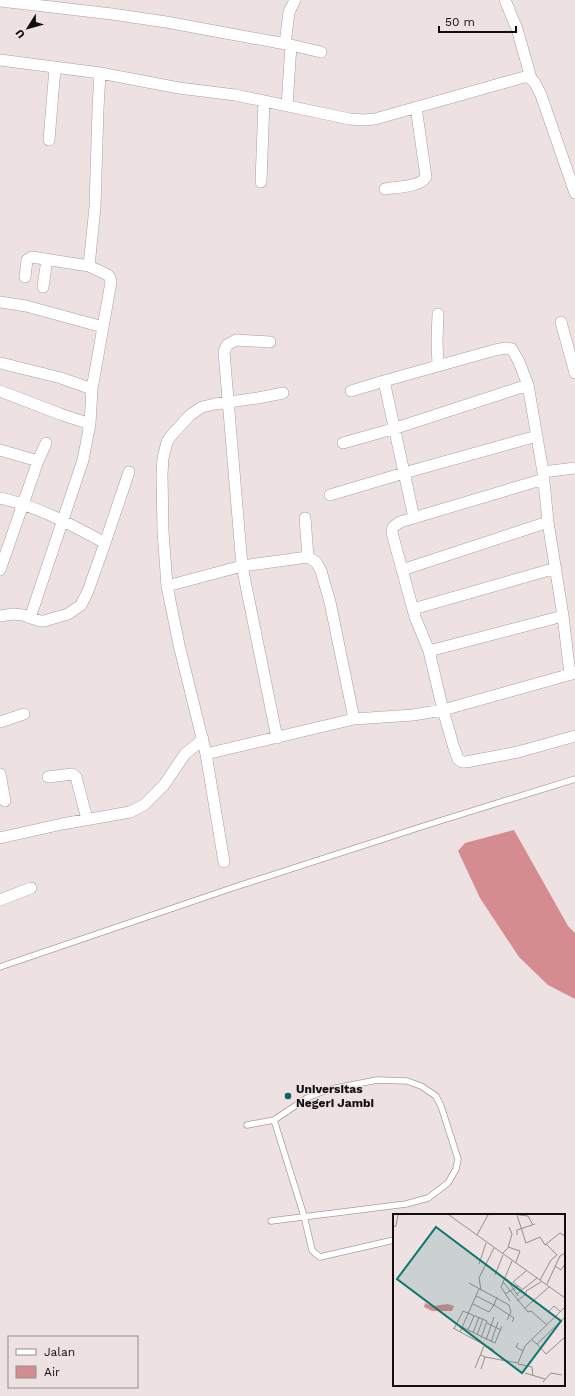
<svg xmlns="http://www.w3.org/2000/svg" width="575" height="1396" viewBox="0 0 575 1396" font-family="'Work Sans',sans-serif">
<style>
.water{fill:#d48c90}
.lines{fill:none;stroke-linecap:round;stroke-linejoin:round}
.service-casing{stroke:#a99f9f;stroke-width:7}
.minor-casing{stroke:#a99f9f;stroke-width:12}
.service{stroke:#fff;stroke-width:5.5}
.minor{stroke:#fff;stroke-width:11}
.poi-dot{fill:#106262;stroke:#ede1e2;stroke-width:1.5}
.labels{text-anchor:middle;stroke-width:3;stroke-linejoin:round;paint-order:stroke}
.poi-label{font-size:12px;font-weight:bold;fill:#120e0f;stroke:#ede1e2;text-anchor:start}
.inset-road{fill:none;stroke:#958d8e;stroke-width:1}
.view{fill:#0f766e;fill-opacity:0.15;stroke:#0f766e;stroke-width:2}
.inset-edge{fill:none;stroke:#120e0f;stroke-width:2}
</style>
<rect width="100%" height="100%" fill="#ede1e2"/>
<path class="water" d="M514 830 568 926 575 933V999L548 985 519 957 480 898 458 851 465 843Z"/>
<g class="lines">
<defs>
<path id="service" d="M0 967 232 888 430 824 575 779
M274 1120 304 1216 312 1250 316 1254 320 1257 394 1240
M247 1125 274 1120 307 1098 326 1090 377 1080 407 1081 421 1086 436 1096 441 1106 458 1159 456 1169 448 1183 428 1198 406 1204 271 1221"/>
<path id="minor" d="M505 0 517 29 531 78
M0 1 112 14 166 22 291 45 287 106
M285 44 289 12 295 0
M291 45 321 52
M0 60 100 73 179 88 235 95 350 119 363 120 375 119 528 76 535 83 541 95 575 193
M49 140 55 68
M261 182 264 101
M385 189C396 187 421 187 426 177L416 107
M25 277 27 260 32 257 89 266
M43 287 47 259
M0 302 26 306 103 327
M561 322 575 373
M270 342 236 340 227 345 224 352 242 566 308 557 316 562 321 571 330 602 354 719
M1 363 61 378 92 389
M438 366 437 341 438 314
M384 381 414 518
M0 391 60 414 90 424
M351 391 384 381 495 350 506 348 512 349 519 362 528 385 543 472 548 522 563 616 570 674
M343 443 396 428 528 385
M0 450 38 461
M543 472 575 468
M544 479 400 522 393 527 392 533 415 617 429 651 443 710 454 748 458 759 462 762H466L518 752 575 736
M330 495 404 473 537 436
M0 498C37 506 72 525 105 543
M305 518 308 557
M0 570 38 461 46 443
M402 570 548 522
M167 586 242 566 277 738
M413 609 556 568
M0 616 13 614 23 615 40 621H44L68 614 81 605 88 591 105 543 129 472
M30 618 83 460 90 424 92 389 111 282 110 278 108 275 89 266 95 207 98 109 100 73
M429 651 563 616
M0 722 24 714
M206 754 354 719 413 715 443 710 575 673
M0 774 5 801
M48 777 72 774 76 777 87 819
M0 838 62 824 130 812 144 805 164 785 185 754 203 739
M224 862 206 754 179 645 167 586 163 531 162 474 163 458 167 442 171 436 190 415 202 407 215 404 258 398 283 393
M0 900 31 888"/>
</defs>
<use href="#service" class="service-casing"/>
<use href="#minor" class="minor-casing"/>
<use href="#service" class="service"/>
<use href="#minor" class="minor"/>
</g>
<circle class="poi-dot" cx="288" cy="1096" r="4"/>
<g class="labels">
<g class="poi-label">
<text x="296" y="1093">Universitas<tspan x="296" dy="14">Negeri Jambi</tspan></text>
</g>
</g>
<g transform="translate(393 1214)">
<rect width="172" height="172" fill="#ede1e2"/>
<path d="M32 89 39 92 55 90 61 92 59 97H39L31 93Z" fill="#d48c90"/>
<path class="inset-road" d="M56 1 172 84M124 1 133 29 147 23 152 31 167 19 172 22M126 1 135 2 140 11M0 13 3 12 5 1M84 21 95 1M124 21V16L142 10M115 33 127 37 123 48M110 39 115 34 119 20 116 13M86 50 93 29M162 52 168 56 172 50M102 61 110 41M114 65 125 82M147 66 158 46 164 41 153 30M110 68 135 98 138 97 154 111M76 69 116 91 118 98 114 106M154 70 167 42 172 39M129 75 120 68 133 57M88 76 86 64 101 34M112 80 125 72M124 80 144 64M83 82 101 91 104 83M117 87 108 73 119 47M124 87 133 80V77L148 68M80 90 96 98 101 91 121 104 119 108M132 94 156 73M156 97 161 92 168 98M94 109 108 116M69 113 102 129 109 112M60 114 101 136M61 115 70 97 94 107 88 124M75 116 81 102M67 118 86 75M80 119 86 103M84 121 90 105M93 126 101 103M139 126 144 130 172 103M98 128 105 108M125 129 123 133 130 137M144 130 153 140 172 123M92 143 125 149 132 132 172 93M125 150 139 153 140 162M82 154 91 132M88 155 92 143 88 141M132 159 152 165M150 168 158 159 169 161"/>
<path class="view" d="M43 13 168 107 129 159 4 65Z"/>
<rect width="172" height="172" class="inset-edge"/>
</g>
<rect x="8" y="1336" width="130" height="52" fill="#ede1e2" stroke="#958d8e"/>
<rect x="16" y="1349" width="20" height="6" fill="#ffffff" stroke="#958d8e"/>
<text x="44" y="1356" font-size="12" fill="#120e0f">Jalan</text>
<rect x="16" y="1366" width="20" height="12" fill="#d48c90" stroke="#958d8e"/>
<text x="44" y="1376" font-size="12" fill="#120e0f">Air</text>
<g transform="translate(28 28) rotate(233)" stroke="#ede1e2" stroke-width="3" paint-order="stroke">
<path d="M0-3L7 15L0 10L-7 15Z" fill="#120e0f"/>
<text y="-6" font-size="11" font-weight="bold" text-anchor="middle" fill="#120e0f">U</text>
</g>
<path d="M439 26v6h77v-6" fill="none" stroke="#120e0f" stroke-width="2"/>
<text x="445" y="26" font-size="12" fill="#120e0f" stroke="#ede1e2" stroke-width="3" paint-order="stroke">50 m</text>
</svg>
